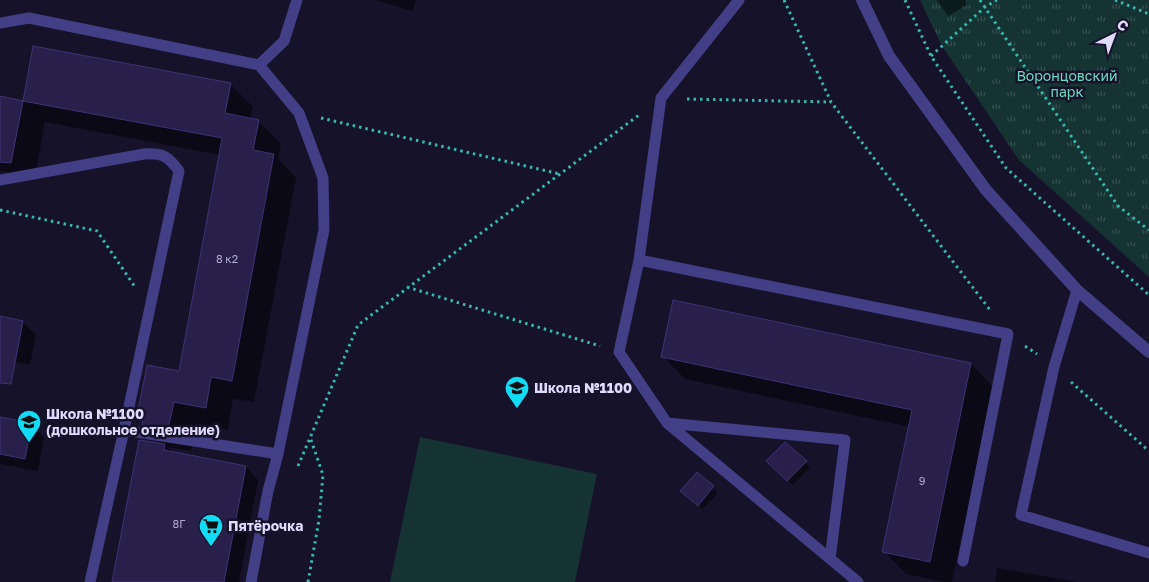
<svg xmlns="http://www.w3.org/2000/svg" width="1149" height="582" viewBox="0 0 1149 582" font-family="'Golos Text',sans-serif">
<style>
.park{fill:url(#park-tufts)}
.pitch{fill:#153333}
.shadow{fill:#0007;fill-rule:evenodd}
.building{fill:#281f4a;stroke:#3f3275}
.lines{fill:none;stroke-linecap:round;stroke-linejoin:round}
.path{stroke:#36b8b0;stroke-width:3;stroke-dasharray:2.5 4;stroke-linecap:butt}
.service{stroke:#423f86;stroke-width:11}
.tertiary{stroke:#423f86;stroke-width:12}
.labels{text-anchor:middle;stroke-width:5;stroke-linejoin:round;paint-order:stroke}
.number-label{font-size:11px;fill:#b2add1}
.park-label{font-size:14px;fill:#69dcc0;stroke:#16122a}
.poi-label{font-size:14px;font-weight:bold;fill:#e0dcfe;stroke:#16122a;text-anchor:start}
</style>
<defs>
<pattern id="park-tufts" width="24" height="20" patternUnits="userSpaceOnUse" patternTransform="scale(1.25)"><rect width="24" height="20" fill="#153333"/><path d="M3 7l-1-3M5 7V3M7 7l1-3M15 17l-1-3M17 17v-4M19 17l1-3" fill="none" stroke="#375052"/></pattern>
</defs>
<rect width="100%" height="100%" fill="#16122a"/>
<path class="park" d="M920 0H1149V277L1019 160 942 46Z"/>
<path class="pitch" d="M420 437 597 474 575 582H390Z"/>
<path class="shadow" d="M375 0H416L413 11Z
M937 0H965L967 5 948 16Z
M34 48 230 84 253 107 250 119 258 121 281 143 278 159 296 178 254 402 233 399 228 430 196 423 191 451 167 447 172 452 246 467 258 480 239 582H113L163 445 143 425 144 421 139 416 180 372 220 155 45 122 35 177 0 171V98L24 102ZM161 427 175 429 174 432 161 429Z
M0 317 23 322 36 335 30 365 0 359Z
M663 356 971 364 993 387 952 582H944L906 574 884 551 910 427 685 379Z
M0 418 31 424 44 437 38 471 0 464Z
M785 443 810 467 793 485 768 461Z
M697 473 718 492 703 509 686 496Z
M997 568 1078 582H995Z"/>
<path class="building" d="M33 46 231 83 225 113 259 120 253 150 274 154 232 381 211 377 206 408 174 402 168 429 142 425 143 417 137 416 147 365 179 371 222 138 23 101Z
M0 96 23 101 11 163 0 162Z
M673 300 971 363 930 562 882 552 912 410 661 357Z
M0 316 23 321 11 384 0 383Z
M0 417 32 423 25 459 0 454Z
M139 440 165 444 164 450 246 466 224 582H112Z
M785 442 807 461 787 481 766 461Z
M697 472 714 486 698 506 680 491Z"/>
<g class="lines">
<path class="path" d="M784 0 831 102 990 310
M905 0 931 56 1006 168 1149 295
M980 0 1118 206 1149 230
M1115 0 1149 14
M931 56 985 7 997 0
M687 99 831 102
M321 118 560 174
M0 210 97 231 135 287
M407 287 600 346
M1025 346 1037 354
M1071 382 1149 451
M298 466 358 325 639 115
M308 582 319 520 323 475 310 437"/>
<path class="service" d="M739 0 661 98 639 260 619 352 667 423 858 582
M0 23 29 18 259 65
M0 180 144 154C163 153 168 156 179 171L124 430 90 582
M639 260 1008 334 963 561
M1077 290 1054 367 1021 515 1149 553
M667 423 845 440 830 559
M124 430 278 454
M251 582 268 491 278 454 324 230 323 178 299 113 259 65 284 41 297 0"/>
<path class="tertiary" d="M862 0 889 56 986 190 1077 290 1149 352"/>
</g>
<defs>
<symbol id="school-pin" viewBox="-11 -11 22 30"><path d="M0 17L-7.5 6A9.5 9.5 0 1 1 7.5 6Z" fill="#10ddf5" stroke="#16122a"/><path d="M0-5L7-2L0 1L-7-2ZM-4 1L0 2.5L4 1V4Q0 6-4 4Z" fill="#111"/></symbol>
<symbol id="supermarket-pin" viewBox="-11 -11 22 30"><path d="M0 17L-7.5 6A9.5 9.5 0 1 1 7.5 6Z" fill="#10ddf5" stroke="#16122a"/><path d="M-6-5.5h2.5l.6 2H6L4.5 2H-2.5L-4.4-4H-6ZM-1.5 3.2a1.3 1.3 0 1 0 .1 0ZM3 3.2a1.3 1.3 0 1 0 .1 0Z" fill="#111"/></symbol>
</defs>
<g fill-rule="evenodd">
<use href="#school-pin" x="503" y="374" width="28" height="38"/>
<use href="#school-pin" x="15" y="408" width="28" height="38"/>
<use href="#supermarket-pin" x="197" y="512" width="28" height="38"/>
</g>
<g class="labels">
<g class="number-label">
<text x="227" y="263">8 к2</text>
<text x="922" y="485">9</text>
<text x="179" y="528">8Г</text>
</g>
<g class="park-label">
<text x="1067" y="81">Воронцовский<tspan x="1067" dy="16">парк</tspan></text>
</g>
<g class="poi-label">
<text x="534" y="393">Школа №1100</text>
<text x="46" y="419">Школа №1100<tspan x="46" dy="16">(дошкольное отделение)</tspan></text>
<text x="228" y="531">Пятёрочка</text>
</g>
</g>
<g transform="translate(1114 35) rotate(42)" stroke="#16122a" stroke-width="4" paint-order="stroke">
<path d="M0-4L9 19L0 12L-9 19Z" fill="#e0dcfe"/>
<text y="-8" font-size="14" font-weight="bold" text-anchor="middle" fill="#e0dcfe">С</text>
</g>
</svg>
